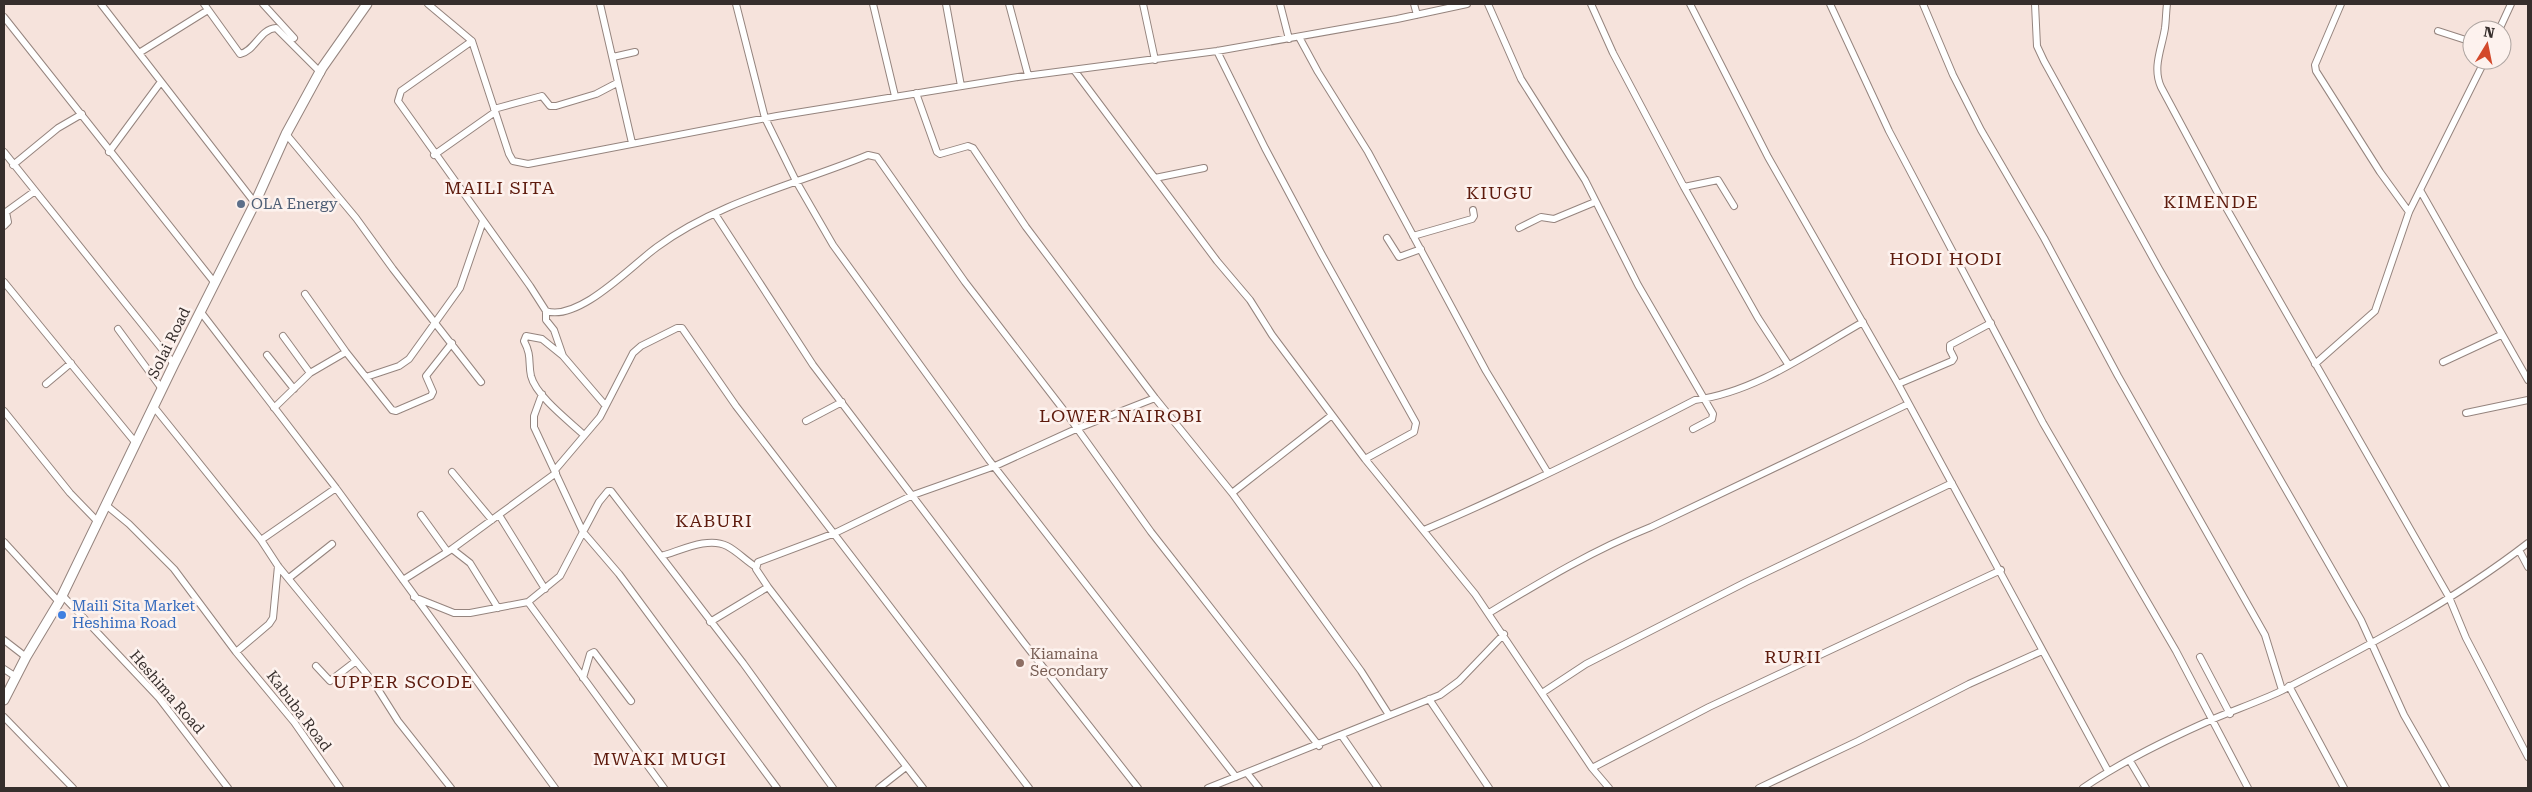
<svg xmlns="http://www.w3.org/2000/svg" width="2532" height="792" viewBox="0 0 2532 792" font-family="'Roboto Serif',serif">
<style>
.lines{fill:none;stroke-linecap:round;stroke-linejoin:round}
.minor-casing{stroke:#95847e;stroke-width:8}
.highway-casing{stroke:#95847e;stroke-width:11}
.minor{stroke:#fff;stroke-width:6}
.highway{stroke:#fff;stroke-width:9}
.service-dot{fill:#5c6f8a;stroke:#fdf2ee;stroke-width:2}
.shop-dot{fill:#3f7fe0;stroke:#fdf2ee;stroke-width:2}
.education-dot{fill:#8d6e63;stroke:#fdf2ee;stroke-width:2}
.labels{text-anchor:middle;stroke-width:5;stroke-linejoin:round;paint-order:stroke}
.service-label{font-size:15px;fill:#4e5e75;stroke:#fdf2ee;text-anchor:start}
.street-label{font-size:15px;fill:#362e2c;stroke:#fdf2ee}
.shop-label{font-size:15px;fill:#366cbe;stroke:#fdf2ee;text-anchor:start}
.education-label{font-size:15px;fill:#785e54;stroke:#fdf2ee;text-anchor:start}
.quarter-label{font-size:18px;letter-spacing:1px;fill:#5d1a0c;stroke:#fdf2ee}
</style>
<rect width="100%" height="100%" fill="#f6e3dc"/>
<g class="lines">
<defs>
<path id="minor" d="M101 4 255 203
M204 4 240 54C255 51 260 29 276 28L321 73
M263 4 294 38
M428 4 472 41 509 154 513 161 528 164 777 116 1018 77 1217 51 1397 19 1467 4
M600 4 632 143
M736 4 765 118 796 181 833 245 989 460 1236 777
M873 4 895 96
M946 4 961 86
M1009 4 1028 75
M1143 4 1155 60
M1280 4 1289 39
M1414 4 1417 15
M1488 4 1521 79 1585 180 1638 285 1713 414 1712 419 1693 429
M1591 4 1613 53 1684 187 1758 318 1788 364
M1690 4 1768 157 1898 384 2108 771
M1830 4 1889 131 2043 423 2176 651 2248 788
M1923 4 1953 75 1981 130 2044 238 2118 376 2256 619 2265 635 2282 690
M2035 4 2037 46 2044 61 2159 269 2361 620 2404 715 2446 788
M2167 4C2166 12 2166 20 2165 28 2162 48 2152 67 2161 87L2220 197 2449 597 2466 638 2528 757
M2341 4 2315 65 2316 71 2380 172 2409 212
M4 17 214 282
M2499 30 2511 4
M2438 31 2472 42
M1299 37 1318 72 1368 152 1486 371 1548 473
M472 41 401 91 398 101 530 286 546 311C579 322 632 265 657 247 719 201 798 184 868 155L877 157 965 282 1069 417 1151 532 1319 746
M1217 51 1265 148 1321 253 1416 423 1414 432 1365 459
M139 53 208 10
M613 57 635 52
M1074 70 1217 261 1250 300 1272 335 1365 459 1475 594 1592 768 1609 788
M916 93 937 152 940 154 968 146 973 148 1026 227 1155 398 1232 493 1361 671 1389 715
M494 109 542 96 550 106H556L596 94 617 83
M286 134 356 218 393 269 481 382
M4 152 174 364
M109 152 160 83
M434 155 495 112
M13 165 58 128 82 114
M1155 178 1204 168
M1684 187 1718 180 1734 206
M2420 190 2528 380
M715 214 813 365 1024 643 1138 788
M4 226 8 222 6 212 35 191
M1519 228 1541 217 1554 219 1595 202
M1413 236 1472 219 1474 216 1473 210
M1387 238 1399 257 1421 249
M4 282 135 442
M305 294 346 352 392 410 396 411 431 396 433 392 426 376 452 343
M200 311 336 488 555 788
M546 311V320L554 330 563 356 605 405
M118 329 162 389
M283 336 310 373
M267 355 294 389
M563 356 542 339 526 336 524 341C532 356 528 362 531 376 536 396 569 421 584 435
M2443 362 2501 335
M2315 364 2375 311 2409 212 2485 60
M366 377 399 366 409 359 460 288 483 221
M46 384 71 363
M1898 384 1952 361 1954 358 1950 350V345L1991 323
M154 407 261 540 278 566 374 683 398 721 451 788
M274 408 310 373 346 352
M4 411 70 493 98 522
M2466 413 2528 400
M806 421 842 402
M555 470 600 417 633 353 641 346 677 328H682L736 406 1029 788
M452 472 492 520
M1232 493 1332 415
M106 505 129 524 174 569 236 652 294 722 340 788
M421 515 447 551
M499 515 545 589
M1424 530C1516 491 1606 446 1695 400 1756 392 1810 352 1863 322
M261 540 336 488
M4 542 59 602
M452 549 470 563 498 608
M2519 550 2528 567
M661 556C680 551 708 536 727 546 737 551 746 561 756 567
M289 578 332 544
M403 580 452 549 556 473
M768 587 923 788
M62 595 159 698 228 788
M414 597 454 613H470L528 602 560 576 583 532 534 427V416L542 394
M528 602 664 788
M1489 613C1542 581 1593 550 1651 527L1908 404
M710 622 768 587 756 569 758 562 835 533 913 495 995 466 1076 429 1155 398
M4 640 26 657
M236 652 269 624 273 618 278 566
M2200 657 2230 714
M316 666 330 681 356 661
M4 669 16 677
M583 678 590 654 594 652 631 701
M2289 686 2344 788
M1542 693 1586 664 1746 582 1952 483
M1429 699 1489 788
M4 717 73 788
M1342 736 1378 788
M2130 761 2146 788
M1592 768 1709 707 2001 570
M1247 773 1259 788
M777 788 619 574 583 532 599 502 608 491H611L743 663 833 788
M879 788 906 767
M1208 788 1440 695 1459 681 1504 634
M1759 788 1858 741 1969 684 2042 651
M2083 788C2121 762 2168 739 2211 720 2234 710 2258 702 2281 691 2366 647 2452 602 2528 543"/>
<path id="highway" d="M4 700 26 657 59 602 174 364 255 203 286 134 322 68 367 4"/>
</defs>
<use href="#minor" class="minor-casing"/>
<use href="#highway" class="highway-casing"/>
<use href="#minor" class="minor"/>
<use href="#highway" class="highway"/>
</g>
<circle class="service-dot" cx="241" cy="204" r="5"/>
<circle class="shop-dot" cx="62" cy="615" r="5"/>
<circle class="education-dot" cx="1020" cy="663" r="5"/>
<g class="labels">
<g class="service-label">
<text x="251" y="209">OLA Energy</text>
</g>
<g class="street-label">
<text transform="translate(169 343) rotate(-64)" y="5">Solai Road</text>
<text transform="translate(167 692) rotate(49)" y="5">Heshima Road</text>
<text transform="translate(299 711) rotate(53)" y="5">Kabuba Road</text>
</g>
<g class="shop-label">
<text x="72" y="611">Maili Sita Market<tspan x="72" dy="17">Heshima Road</tspan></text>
</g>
<g class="education-label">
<text x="1030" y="659">Kiamaina<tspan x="1030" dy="17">Secondary</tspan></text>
</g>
<g class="quarter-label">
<text x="500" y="194">MAILI SITA</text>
<text x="1500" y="199">KIUGU</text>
<text x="2211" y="208">KIMENDE</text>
<text x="1946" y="265">HODI HODI</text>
<text x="1121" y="422">LOWER NAIROBI</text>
<text x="714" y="527">KABURI</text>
<text x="1793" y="663">RURII</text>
<text x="403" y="688">UPPER SCODE</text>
<text x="660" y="765">MWAKI MUGI</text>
</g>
</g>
<rect width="2532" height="792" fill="none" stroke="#362e2c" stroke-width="10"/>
<g transform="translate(2487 45) rotate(10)"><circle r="24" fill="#fdf2ee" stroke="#ada4a0"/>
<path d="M0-4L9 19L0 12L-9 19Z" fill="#d3492b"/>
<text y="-8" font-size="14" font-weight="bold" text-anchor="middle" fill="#362e2c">N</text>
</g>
</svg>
